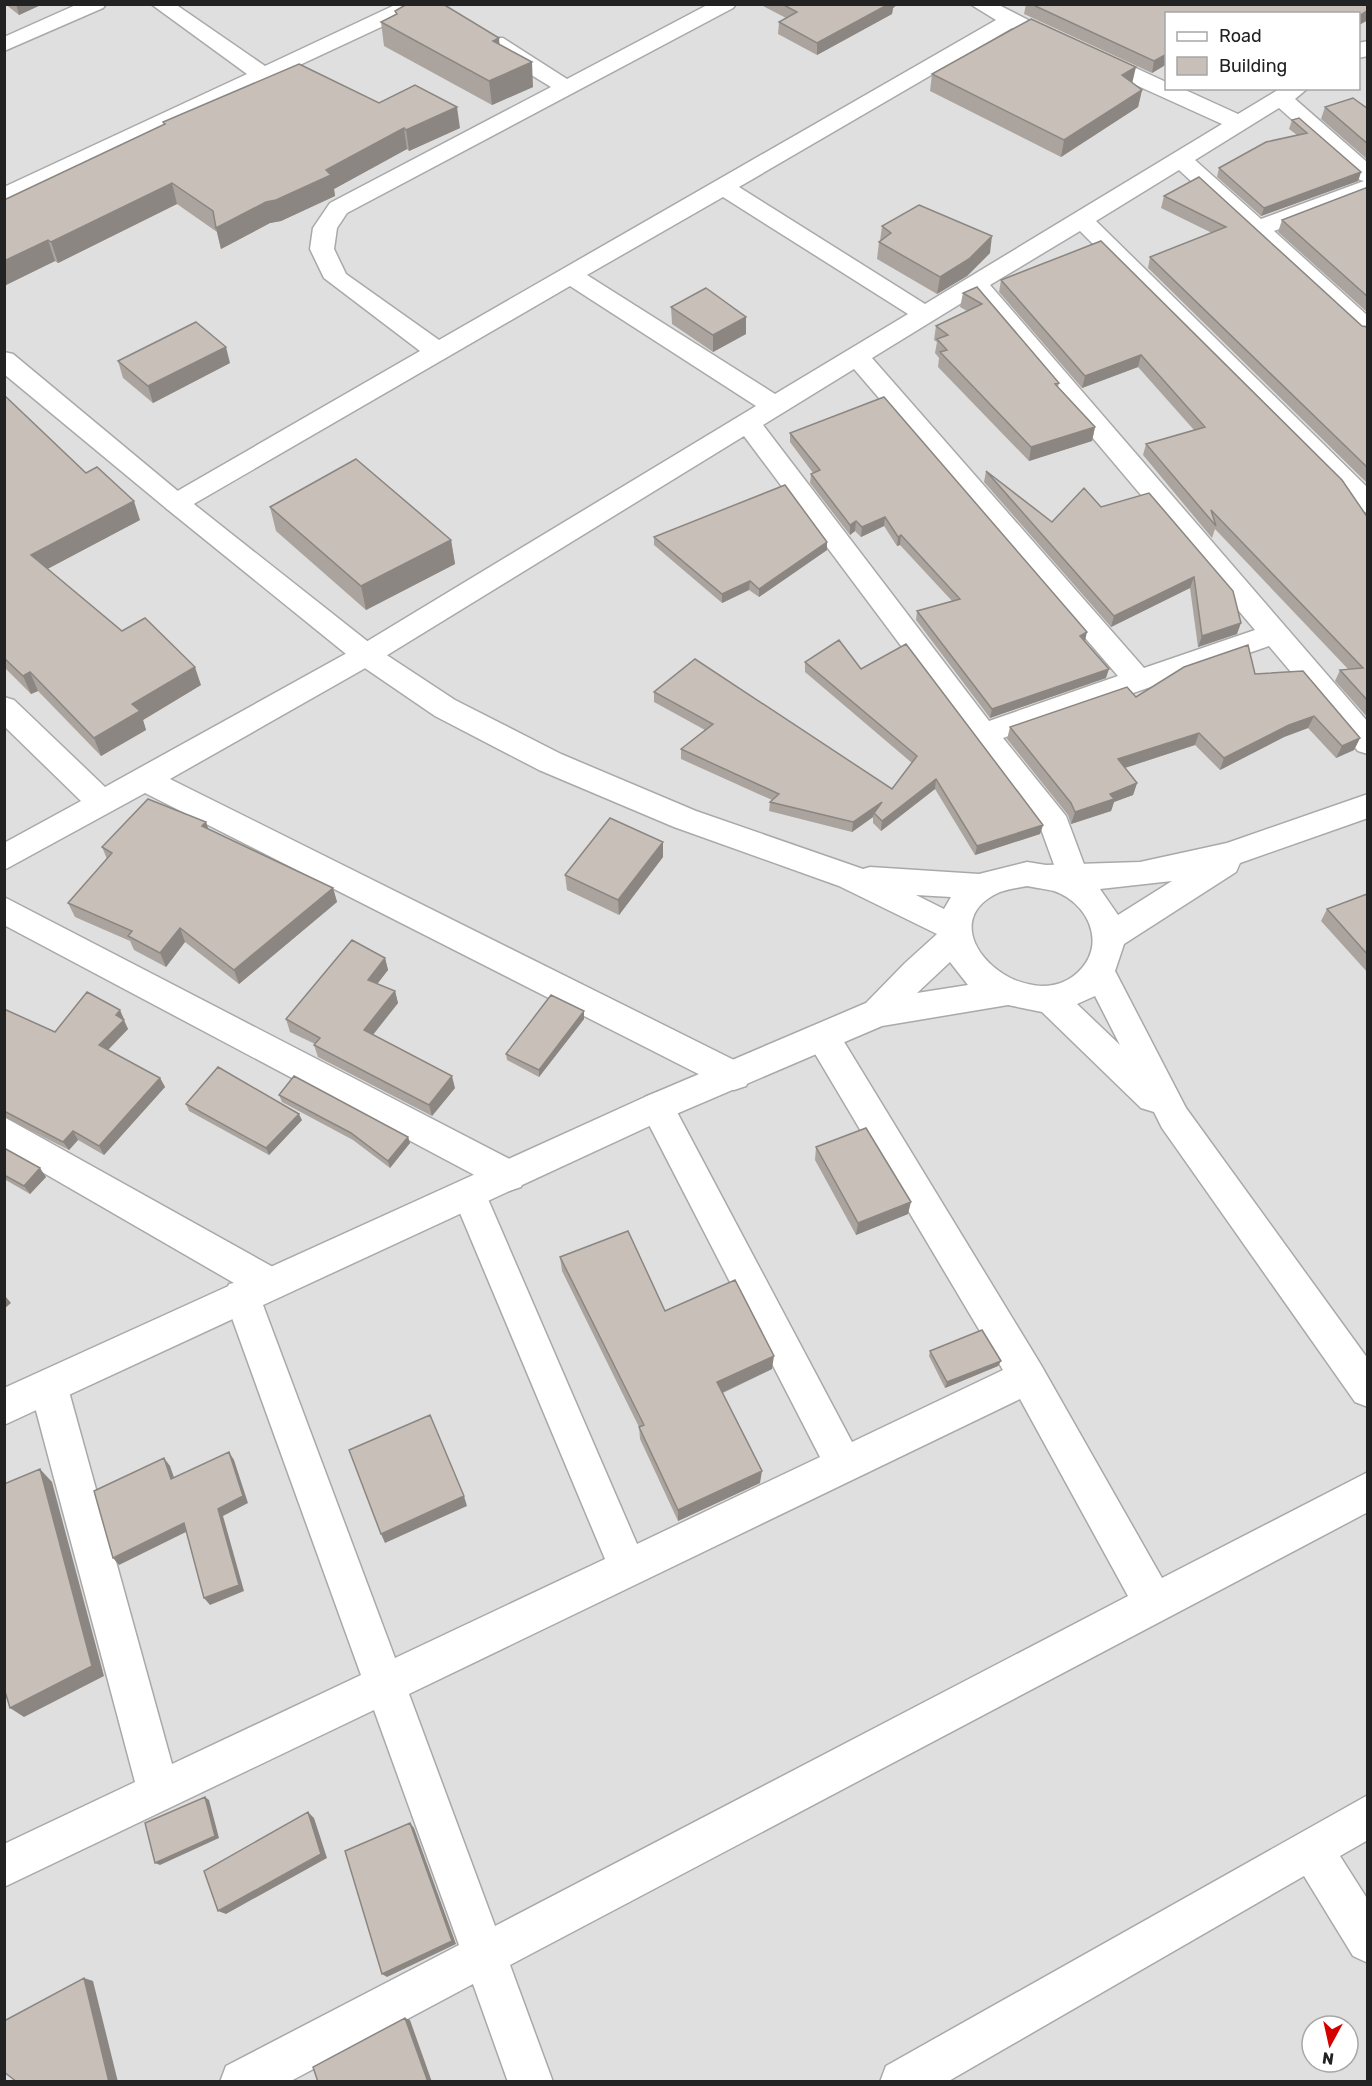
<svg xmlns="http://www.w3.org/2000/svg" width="1372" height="2086" viewBox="0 0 1372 2086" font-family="Rubik,sans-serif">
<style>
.residential{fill:#e0dfdf;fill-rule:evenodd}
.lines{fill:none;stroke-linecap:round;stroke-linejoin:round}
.minor-casing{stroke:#a9a9a9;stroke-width:3}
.tertiary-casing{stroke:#a9a9a9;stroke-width:3}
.minor{fill:#fff;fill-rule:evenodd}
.tertiary{fill:#fff;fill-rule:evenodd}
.wall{fill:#aba49e}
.shaded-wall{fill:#8b8681}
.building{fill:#c7bfb8;stroke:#8b8681;stroke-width:1.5}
</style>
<rect width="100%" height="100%" fill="#f2efe9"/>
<path class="residential" d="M5 5H1367V2081H5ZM1166 14H1358V88H1166ZM1312 2026H1348V2062H1312Z"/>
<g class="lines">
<defs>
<path id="minor" d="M78 4H106L103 8 4 51V37Z
M151 4H175L265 66 397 4H425L422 8 4 203V187L247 74Z
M709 4H736L733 8 347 213 337 228 334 249 346 274 439 340 996 20 970 4H997L1034 23 1038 27 1034 31 1027 33 1012 28 739 187 925 304 1222 124 1085 62 1082 57 1085 52H1101L1166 82V88H1181L1238 114 1281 88H1308L1295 99 1368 163V195L1274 231 1368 316V338L1359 336 1179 170 1096 221 1368 488V513L1359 510 1080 231 990 285 1368 722V754L1358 751 1269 646 1003 738 1066 816 1088 875 1083 884 1072 887 1061 884 1041 829 973 742 744 436 376 662 170 779 746 1066 751 1076 746 1086 734 1090 722 1086 145 793 4 870V843L81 801 4 726V697L14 700 105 787 356 648 756 406 570 286 185 509 176 512 167 509 163 503 167 497 420 351 324 278 310 249 313 228 330 203 551 87 487 48 484 43 487 38H503L567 79ZM1279 108 1360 180 1364 181 1261 219 1195 160ZM723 197 908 314 775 394 587 275ZM973 296 1255 630 1144 668 872 358ZM854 369 1118 676 989 721 763 425Z
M1368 41V56L1358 58V43Z
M4 897 521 1165 526 1176 521 1187 509 1191 497 1187 4 925Z
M823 1023 835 1027 1041 1365 1162 1578 1368 1472V1512L510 1965 553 2082H508L473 1984 289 2082H220L226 2066 459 1945 374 1710 4 1887V1844L135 1782 30 1388 36 1376 49 1370 62 1376 68 1388 172 1764 361 1675 224 1296 229 1284 234 1283 4 1150V1117L282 1272 287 1284 282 1296 269 1300 260 1297 395 1658 605 1559 452 1194 457 1183 469 1178 481 1183 637 1544 820 1457 645 1117 640 1107 645 1097 657 1092 669 1097 852 1442 1003 1370 811 1047 807 1037 811 1027ZM1020 1399 1128 1596 495 1926 409 1694Z
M1368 1795V1840L1340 1856 1368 1900V1963L1353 1956 1304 1876 947 2082H880L886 2066Z"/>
<path id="tertiary" d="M4 352 13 354 185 497 376 648 455 700 561 754 696 811 863 869 870 867 979 874 1027 862 1046 865 1140 862 1227 843 1368 794V818L1240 863 1236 872 1124 944 1115 971 1186 1108 1368 1359V1407L1355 1402 1162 1128 1154 1112 1141 1108 1042 1012 1008 1005 882 1026 669 1117 4 1425V1388L645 1097 866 1003 905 963 937 934 839 886 674 827 539 770 435 716 356 662 167 509 4 374ZM1172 881 1118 915 1100 889ZM1027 886C1036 888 1046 889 1054 891 1086 902 1106 940 1082 968 1032 1026 919 928 1000 892 1008 889 1018 888 1027 886ZM916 895 951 897 944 909ZM950 962 968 985 917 993ZM1095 996 1120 1045 1077 1004Z"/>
</defs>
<use href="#minor" class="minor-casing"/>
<use href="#tertiary" class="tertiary-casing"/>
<use href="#minor" class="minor"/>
<use href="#tertiary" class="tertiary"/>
</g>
<path class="wall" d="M5 4H43L19 15Z
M759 4H898L893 8 892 14 817 55 778 34 779 22 786 18Z
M1026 4H1368V20L1359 25V14H1167V64L1152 73 1024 14Z
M395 11 500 45 533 87 492 105 384 46 381 22 396 14Z
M932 74 1132 83 1142 90 1138 107 1061 157 930 91Z
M379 103 460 128 409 151 407 149 334 189 335 196 281 221 270 223 221 249 217 232 177 204 58 263 55 261 4 286V200L164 125 163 122Z
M1325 107 1368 109V160L1321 119Z
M1292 120 1361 172 1358 181 1261 216 1217 177 1219 168 1297 135 1289 129Z
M1199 177 1362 326 1368 327V484L1148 268 1150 257 1212 233 1161 208 1164 196Z
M1368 187V313L1278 232 1282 220Z
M882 226 990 253 967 276 937 294 877 259 879 242 880 241Z
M1101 241 1368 518V718L1335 681 1340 670 1348 669 1215 529 1212 538 1143 455 1146 444 1194 430 1138 367 1082 388 999 292 1001 280Z
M977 287 1059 383 1058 387 1095 427 1092 441 1029 461 938 367 939 358 935 353 937 342 934 340 936 326 967 311 960 307 963 293Z
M671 307 746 334 713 352 672 324Z
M118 361 230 363 153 403 123 378Z
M4 395 86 473 140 520 47 569 122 631 201 685 143 720 146 730 101 756 38 691 31 694 4 667Z
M790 433 1085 641 1106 678 990 718 916 620 917 611 952 601 900 545 897 546 884 526 861 537 855 531 850 535 810 483 811 474 813 473 790 442Z
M986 471 1052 522 1101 507 1233 591 1237 634 1198 647 1190 588 1111 627 984 482Z
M270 507 451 540 455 564 366 610 276 531Z
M654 537 827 550 759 597 749 590 722 603 654 545Z
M805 662 861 669 1043 825 1040 834 975 855 935 789 881 831 873 823V817L852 832 769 811 770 802 772 800 681 759V749L705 730 654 702V692L892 789 912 763 805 672Z
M1255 674 1360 738 1354 750 1336 758 1308 728 1284 737 1220 770 1195 745 1125 768 1137 783 1133 795 1114 802 1111 811 1071 824 1068 815 1007 739 1010 727 1136 697Z
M206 822 208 829 333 888 337 902 239 984 185 942 166 967 134 950 130 941 75 917 68 903 107 859 102 847Z
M663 842V857L619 915 567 890 565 875Z
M1367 894 1368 973 1321 921 1327 909Z
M385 958 388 970 377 984 395 991 398 1003 373 1035 455 1088 432 1116 318 1057 314 1045 315 1044 290 1032 286 1019Z
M4 1009 55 1032 124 1019 123 1020 128 1029 108 1050 160 1078 165 1087 104 1155 78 1140 69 1150 4 1117Z
M584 1011V1019L539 1077 507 1060 506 1054Z
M279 1095 408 1137 410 1143 390 1168 353 1140 282 1102Z
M186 1104 302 1120 269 1155 189 1111Z
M816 1147 908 1214 856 1235 815 1160Z
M4 1148 46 1177 30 1194 4 1179Z
M560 1257 665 1311 772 1369 723 1393 760 1483 678 1521 640 1439 639 1427 562 1271Z
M930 1351 1001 1361 998 1366 945 1388 929 1356Z"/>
<path class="shaded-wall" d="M16 4H43L19 15Z
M888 4H898L893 8 892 14 817 55V43Z
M1368 10V20L1359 25V16Z
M499 38 501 62 493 41Z
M1167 54V64L1152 73 1154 61Z
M532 62 533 87 492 105 489 81Z
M1136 67 1132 84 1122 75Z
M1142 90 1138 107 1061 157 1064 140Z
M457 107 460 128 409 151 406 130Z
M404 128 407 149 334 189 335 196 281 221 270 223 221 249 216 228Z
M1361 172 1358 181 1261 216 1264 208Z
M172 183 177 204 58 263 51 242Z
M992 236 990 253 967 276 937 294 940 277Z
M48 240 55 261 4 286V261Z
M746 317V334L713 352V335Z
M226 347 230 363 153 403 148 386Z
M1141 355 1138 367 1082 388 1085 376Z
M1095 427 1092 441 1029 461 1031 447Z
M134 501 140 520 38 574 31 555Z
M885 517 884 526 861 537 862 527Z
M856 521 855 531 850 535V525Z
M901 535 900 545 897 546 898 537Z
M451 540 455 564 366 610 361 586Z
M827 542V550L759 597V589Z
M1194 577 1190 588 1111 627 1114 616Z
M750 581 749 590 722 603V594Z
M1241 623 1237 634 1198 647 1202 636Z
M1087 632 1085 641 1080 636Z
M195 667 201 685 143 720 146 730 101 756 94 738 132 704Z
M1109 669 1106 678 990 718 992 709Z
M30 672 38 691 31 694 23 676Z
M1314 716 1308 728 1284 737 1220 770 1224 758 1289 725Z
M1199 733 1195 745 1115 771 1118 759Z
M1360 738 1354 750 1336 758 1342 746Z
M936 779 935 789 881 831 882 821Z
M1137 783 1133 795 1114 802 1111 811 1071 824 1075 812 1110 794Z
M882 802 874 813 873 817 852 832 853 822Z
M206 822 211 837 202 826Z
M1043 825 1040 834 975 855 977 846Z
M663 842V857L619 915 618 900Z
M333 888 337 902 239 984 234 970Z
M180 928 185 942 166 967 160 953Z
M385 958 388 970 371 992 368 980Z
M395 991 398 1003 367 1042 364 1030Z
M120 1010 124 1019 122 1022 124 1020 128 1029 104 1054 99 1045 116 1015Z
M584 1011V1019L539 1077V1070Z
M452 1076 455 1088 432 1116 429 1105Z
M160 1078 165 1087 104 1155 99 1146Z
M299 1114 302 1120 269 1155 266 1148Z
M73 1131 78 1140 69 1150 63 1142Z
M408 1137 410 1143 390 1168 388 1161Z
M40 1168 46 1177 30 1194 24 1186Z
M911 1202 908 1214 856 1235 858 1223Z
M6 1297 11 1303 4 1309V1299Z
M774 1356 772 1369 717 1395V1382Z
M1001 1361 998 1366 945 1388 947 1382Z
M229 1452 234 1460 248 1503 223 1516 244 1591 210 1605 204 1598 218 1509Z
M164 1458 170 1466 177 1486 171 1479Z
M40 1469 52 1482 104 1676 24 1717 10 1708Z
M762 1471 760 1483 678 1521V1510Z
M464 1496 467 1506 385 1543 381 1534Z
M184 1523 190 1530 119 1565 113 1558Z
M205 1797 209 1800 219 1838 160 1865 155 1863Z
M308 1812 314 1818 327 1858 226 1914 218 1911Z
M410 1823 414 1828 456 1944 387 1977 382 1974Z
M84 1978 93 1981 118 2082H109Z
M405 2018 410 2020 432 2082H428Z"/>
<path class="building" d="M407 4H443L499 38 493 41 532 62 489 81 381 22 397 14 395 11Z
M782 4H889L817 43 779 22 797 12Z
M1031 4H1368V10L1359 16V14H1167V54L1154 61Z
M1031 19 1136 67 1122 75 1142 90 1064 140 932 74Z
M299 64 379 103 415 85 457 107 406 130 404 128 326 170 331 175 276 200 266 202 216 228 213 211 172 183 51 242 48 240 4 261V200L165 124 163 122Z
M1353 98 1368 109V144L1325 107Z
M1299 118 1361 172 1264 208 1219 168 1266 142 1307 133 1292 120Z
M1199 177 1362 326 1368 327V468L1150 257 1226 227 1164 196Z
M1368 187V297L1282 220Z
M919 205 992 236 969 259 940 277 879 242 891 233 882 226Z
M1101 241 1342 480 1368 518V701L1340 670 1363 668 1211 510 1216 526 1146 444 1205 427 1141 355 1085 376 1001 280Z
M977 287 1059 383 1055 384 1095 427 1031 447 940 352 947 350 937 339 948 335 936 326 982 304 963 293Z
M706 288 746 317 713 335 671 307Z
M196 322 226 347 148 386 118 361Z
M4 395 86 473 97 467 134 501 31 555 122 631 145 618 195 667 132 704 140 711 94 738 30 672 23 676 4 658Z
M884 397 1087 632 1080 636 1109 669 992 709 917 611 960 599 901 535 898 537 885 517 862 527 856 521 850 525 811 474 820 470 790 433Z
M356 459 451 540 361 586 270 507Z
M986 471 1052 522 1084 488 1101 507 1149 493 1233 591 1241 623 1202 636 1194 577 1114 616Z
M785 485 827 542 759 589 750 581 722 594 654 537Z
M839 640 861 669 906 644 1043 825 977 846 936 779 882 821 874 813 882 802 853 822 770 802 779 794 681 749 713 724 654 692 695 659 892 789 917 756 805 662Z
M1248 645 1255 674 1303 671 1360 738 1342 746 1314 716 1289 725 1224 758 1199 733 1118 759 1137 783 1110 794 1114 799 1075 812 1071 803 1010 727 1127 687 1136 697 1184 667Z
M148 799 206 822 202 826 333 888 234 970 180 928 160 953 128 936 132 931 68 903 112 853 102 847Z
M610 818 663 842 618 900 565 875Z
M1367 894H1368V955L1327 909Z
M352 940 385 958 368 980 395 991 364 1030 452 1076 429 1105 314 1045 320 1038 286 1019Z
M87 992 120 1010 116 1015 124 1020 99 1045 160 1078 99 1146 73 1131 63 1142 4 1111V1009L55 1032Z
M551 995 584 1011 539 1070 506 1054Z
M218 1067 299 1114 266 1148 186 1104Z
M294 1076 408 1137 388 1161 351 1133 279 1095Z
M866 1128 911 1202 858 1223 816 1147Z
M4 1148 40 1168 24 1186 4 1175Z
M628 1231 665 1311 735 1280 774 1356 717 1382 762 1471 678 1510 639 1427 644 1425 560 1257Z
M982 1330 1001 1361 947 1382 930 1351Z
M430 1415 464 1496 381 1534 349 1450Z
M229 1452 243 1496 218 1509 239 1585 204 1598 184 1523 113 1558 94 1491 164 1458 171 1479Z
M40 1469 92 1666 10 1708 4 1688V1484Z
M205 1797 215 1836 155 1863 145 1823Z
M308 1812 321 1854 218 1911 204 1871Z
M410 1823 452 1941 382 1974 345 1851Z
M84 1978 109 2082H17L4 2072V2021Z
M405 2018 428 2082H318L313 2067Z"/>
<rect width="1372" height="2086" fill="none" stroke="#222222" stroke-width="12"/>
<rect x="1165" y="12" width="195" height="78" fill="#ffffff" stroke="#a7a7a7" stroke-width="1.5"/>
<rect x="1177" y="32" width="30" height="9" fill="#ffffff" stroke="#a7a7a7" stroke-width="1.5"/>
<text x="1219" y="42" font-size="18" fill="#222222">Road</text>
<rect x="1177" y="57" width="30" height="18" fill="#c7bfb8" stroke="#a7a7a7" stroke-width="1.5"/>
<text x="1219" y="72" font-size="18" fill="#222222">Building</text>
<g transform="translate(1330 2044) rotate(188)"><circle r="28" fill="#ffffff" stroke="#a7a7a7" stroke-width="1.5"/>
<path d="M0-4.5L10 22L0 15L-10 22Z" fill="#d40000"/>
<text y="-9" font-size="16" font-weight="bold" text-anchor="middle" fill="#222222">N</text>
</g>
</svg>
